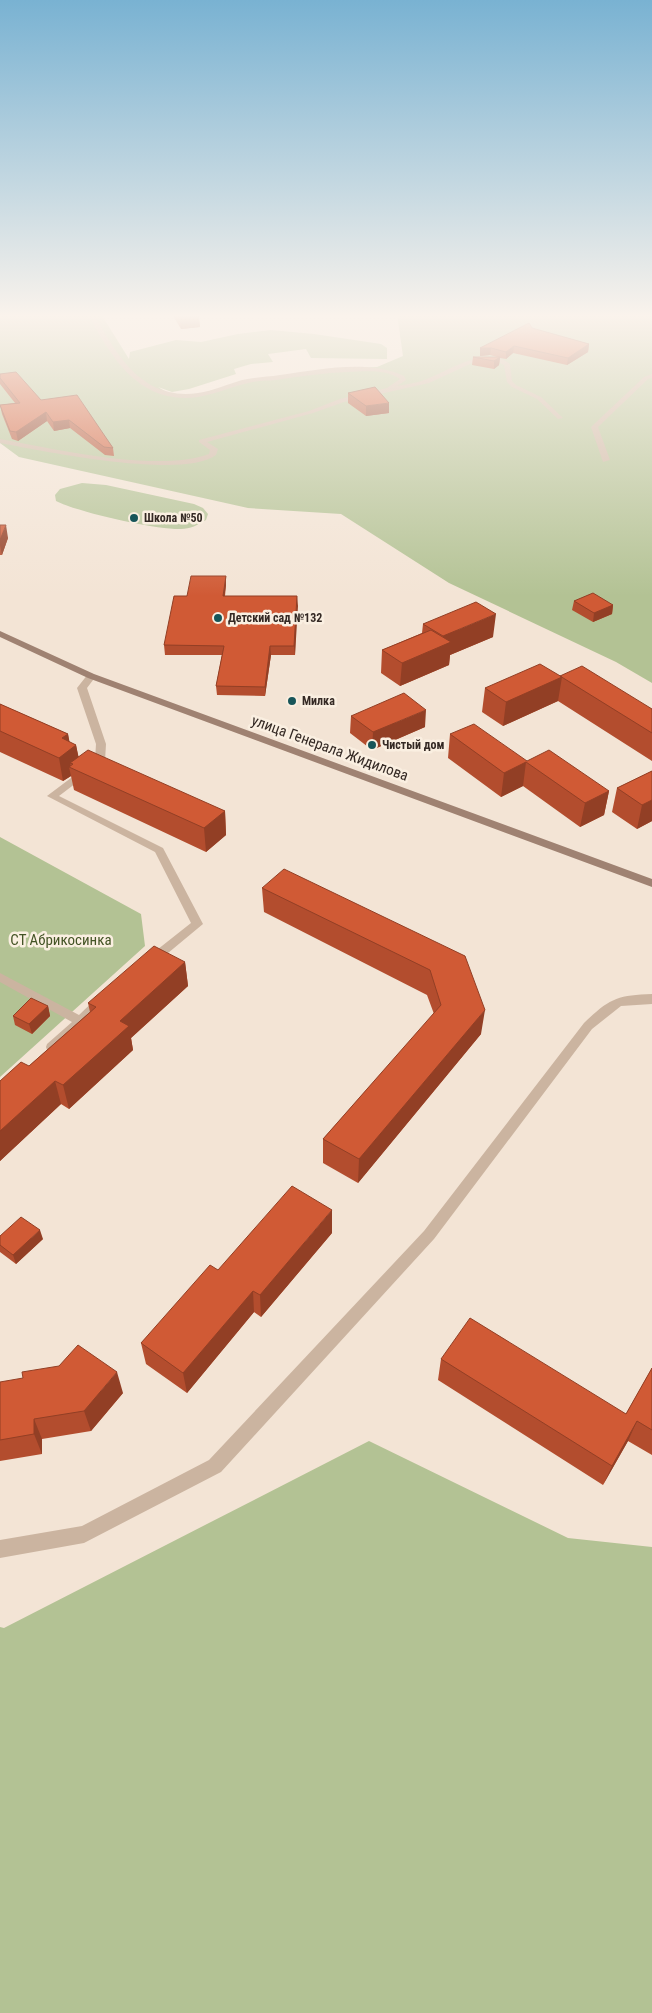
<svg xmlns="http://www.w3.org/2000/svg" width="652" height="2013" viewBox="0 0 652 2013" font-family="'Roboto Condensed',sans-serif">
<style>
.green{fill:#b3c294}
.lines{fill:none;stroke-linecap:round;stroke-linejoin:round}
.minor{fill:#cbb4a0;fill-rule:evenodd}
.secondary{fill:#9f8272;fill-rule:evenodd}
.wall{fill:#b34d2e}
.shaded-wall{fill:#923f25}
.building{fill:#d05a35;stroke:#923f25}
.poi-dot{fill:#175559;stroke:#faefe1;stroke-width:2}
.labels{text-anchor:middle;stroke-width:5;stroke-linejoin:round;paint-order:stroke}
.far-poi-label{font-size:12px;font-weight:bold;fill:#342924;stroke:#faefe1;text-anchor:start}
.street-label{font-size:15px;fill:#342924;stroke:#faefe1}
.park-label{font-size:15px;fill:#445426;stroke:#faefe1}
</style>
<rect width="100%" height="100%" fill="#f3e4d5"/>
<path class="green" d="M0 314H101L129 359 130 352 176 340 201 342 238 334 271 330 314 334 381 344 387 348V359L311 358 306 349 268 354 273 362 251 364 234 369 236 374 189 389 172 392 158 387 170 394H199L254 379 335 369 377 367 403 356 397 314H652V683L616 662 449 583 341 514 248 508 19 457 0 443Z
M82 483 106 485 194 504 203 508 208 514 206 520C198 525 190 529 181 529 157 530 77 512 56 501L55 495 60 489Z
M0 837 141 914 145 946 0 1077Z
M369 1441 568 1538 652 1547V2013H0V1627L4 1628Z"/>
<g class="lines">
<path class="minor" d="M88 314H94C117 356 143 401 198 393 213 391 228 384 242 380 255 377 267 377 280 375 320 370 366 359 404 376L406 380 397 386C407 384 418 383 427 379 450 370 486 345 510 364L512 381 516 385 541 397 563 418 558 419 537 399 512 387 507 382 504 365 498 362 472 363 429 383 344 402 313 413 207 442 218 449 216 455C183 480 42 451 0 443V439C54 449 158 473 209 454L210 450 199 442V440L309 411 340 399 387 388 400 379C387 369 364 371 348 372 324 373 300 376 276 380 269 381 261 380 253 382 235 385 217 394 198 397 140 405 112 359 88 314Z
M652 374V378L648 379 598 427 610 460 603 462 591 427 644 377Z
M91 673 96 676 87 688 106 744 105 761 59 796 163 848 203 924 156 963H148L146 960 148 957 191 923 155 852 47 796 95 760 96 744 77 688 88 674Z
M0 973 79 1015C87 1008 96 996 106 999L108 1002 57 1050H47L46 1047 47 1044 72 1022 0 982Z
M652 994V1004L621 1006 592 1029 434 1239 221 1472 84 1543 0 1558V1540L82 1526 209 1460 424 1231 584 1023C609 999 617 995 652 994Z"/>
<path class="secondary" d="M0 631 94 674 652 879V887L88 678 0 637Z"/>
</g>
<path class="wall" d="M172 314H198L200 327 181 329Z
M532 328 589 344 588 352 567 365 513 353 506 359 500 358 499 365 494 369 472 365 473 357H497L490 355 480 356V348Z
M0 374 113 448 114 456 105 455 70 428 54 431 47 421 18 441 12 439 2 414 0 405 15 403 0 384Z
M348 393 389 413 366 416 348 403Z
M0 525 8 538 2 555H0Z
M226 576V585L225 596H297L295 655H271L265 696 217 695 216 686 222 655H165L164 645 187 596Z
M574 601 613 605 612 614 593 622 572 610Z
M423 624 493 637 450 655 449 665 400 686 381 673 382 650 422 633Z
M560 676 652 709V761L558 701 503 726 482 712 485 688Z
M0 704 68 734 69 742 76 745 78 756 225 811 226 835 206 852 74 790 71 776 63 781 0 752Z
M351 716 425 727 372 750 350 733Z
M450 734 609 791 604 815 580 827 523 786 501 797 448 758Z
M652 771V821L637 829 612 812 617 788Z
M262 888 465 956 481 1034 358 1183 323 1163V1139L434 1014 427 995 264 912Z
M185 962 188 986 131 1038 133 1050 69 1109 61 1104 0 1161V1081L29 1066 90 1012 88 1003Z
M48 1006 50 1016 32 1034 15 1025 13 1016Z
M332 1233 261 1317 254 1312 187 1393 146 1364 141 1343 218 1270Z
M0 1236 43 1239 16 1264 0 1252Z
M441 1359 626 1414 652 1368V1455L628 1441 603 1485 438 1380Z
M0 1382 123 1393 91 1431 42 1439V1454L0 1461Z"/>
<path class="shaded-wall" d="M199 316 200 327 181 329 180 318Z
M589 344 588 352 567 365 568 358Z
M514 346 513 353 506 359V352Z
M480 348H491L490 355 480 356Z
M500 357 499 365 494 369V361Z
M389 403V413L366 416V406Z
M46 412 47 421 18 441 16 432Z
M69 420 70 428 54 431 53 422Z
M6 525 8 538 2 555 0 545V540Z
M226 576V585L223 605V596Z
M297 596 298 606 295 655 294 646Z
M613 605 612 614 593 622 594 613Z
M496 614 493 637 450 655 449 665 400 686 402 663 442 646 443 636Z
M270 646 271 655 265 696V687Z
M562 677 558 701 503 726 506 702Z
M426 710 425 727 372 750 373 732Z
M68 734 71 749 76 745 81 768 70 763 71 767H69L71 776 63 781 59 758 62 738Z
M526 762 523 786 501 797 504 773Z
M609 791 604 815 580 827 585 803Z
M652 800V821L637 829 642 805Z
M225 811 226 835 206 852 204 828Z
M185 962 188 986 131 1038 133 1050 69 1109 63 1085 120 1021Z
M48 1006 50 1016 32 1034 29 1024Z
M485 1010 481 1034 358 1183 359 1159Z
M55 1081 61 1104 0 1161V1131Z
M332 1210V1233L261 1317 260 1295Z
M40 1230 43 1239 16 1264 13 1255Z
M253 1291 254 1312 187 1393 183 1373Z
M117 1372 123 1393 91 1431 84 1411Z
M34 1419 42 1439V1454L34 1434Z
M637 1421 628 1441 603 1485 612 1466Z"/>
<path class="building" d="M178 314H198L199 316 180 318Z
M529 323 532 328 589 344 568 358 514 346 506 352 491 348H480Z
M473 357H500L494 361Z
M16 372 41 400 77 395 113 448 104 447 69 420 53 422 46 412 16 432 10 431 0 405 20 403 0 378V374Z
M375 387 389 403 366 406 348 393Z
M0 525H6L0 540Z
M191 576H226L223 596H297L294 646H270L265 687 216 686 224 646 164 645 174 596H187Z
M593 593 613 605 594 613 574 601Z
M476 602 496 614 443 636 423 624Z
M431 630 451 642 402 663 382 650Z
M540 664 562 677 506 702 485 688Z
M582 666 652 709V733L560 676Z
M404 693 426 710 373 732 351 716Z
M0 704 68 734 62 738 76 745 59 758 0 731Z
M474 724 527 761 549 750 609 791 585 803 526 762 504 773 450 734Z
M88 750 225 811 204 828 69 767 73 764 70 763Z
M652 771V800L642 805 617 788Z
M284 869 465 956 485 1010 359 1159 323 1139 441 1005 430 970 262 888Z
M154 946 185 962 120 1021 129 1026 63 1085 55 1081 0 1131V1081L21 1062 29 1066 96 1007 88 1003Z
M31 998 48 1006 29 1024 13 1016Z
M292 1186 332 1210 260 1295 253 1291 183 1373 141 1343 210 1265 218 1270Z
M21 1217 40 1230 13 1255 0 1245V1236Z
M470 1318 626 1414 652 1368V1430L637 1421 612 1466 441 1359Z
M78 1345 117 1372 84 1411 34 1419V1434L0 1440V1382L23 1378 22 1372 59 1366Z"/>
<linearGradient id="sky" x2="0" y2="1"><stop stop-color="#79b2d2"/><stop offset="0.53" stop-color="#faf3ec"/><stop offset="1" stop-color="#faf3ec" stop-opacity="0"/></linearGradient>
<rect width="652" height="596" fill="url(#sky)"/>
<g class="poi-dot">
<circle cx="134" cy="518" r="5"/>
<circle cx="218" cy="618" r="5"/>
<circle cx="292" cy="701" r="5"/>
<circle cx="372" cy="745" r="5"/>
</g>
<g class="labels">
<g class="far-poi-label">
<text x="144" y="522">Школа №50</text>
<text x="228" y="622">Детский сад №132</text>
<text x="302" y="705">Милка</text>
<text x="382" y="749">Чистый дом</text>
</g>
<g class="street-label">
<text transform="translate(330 748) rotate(20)" y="5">улица Генерала Жидилова</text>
</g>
<g class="park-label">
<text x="61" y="945">СТ Абрикосинка</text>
</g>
</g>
</svg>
